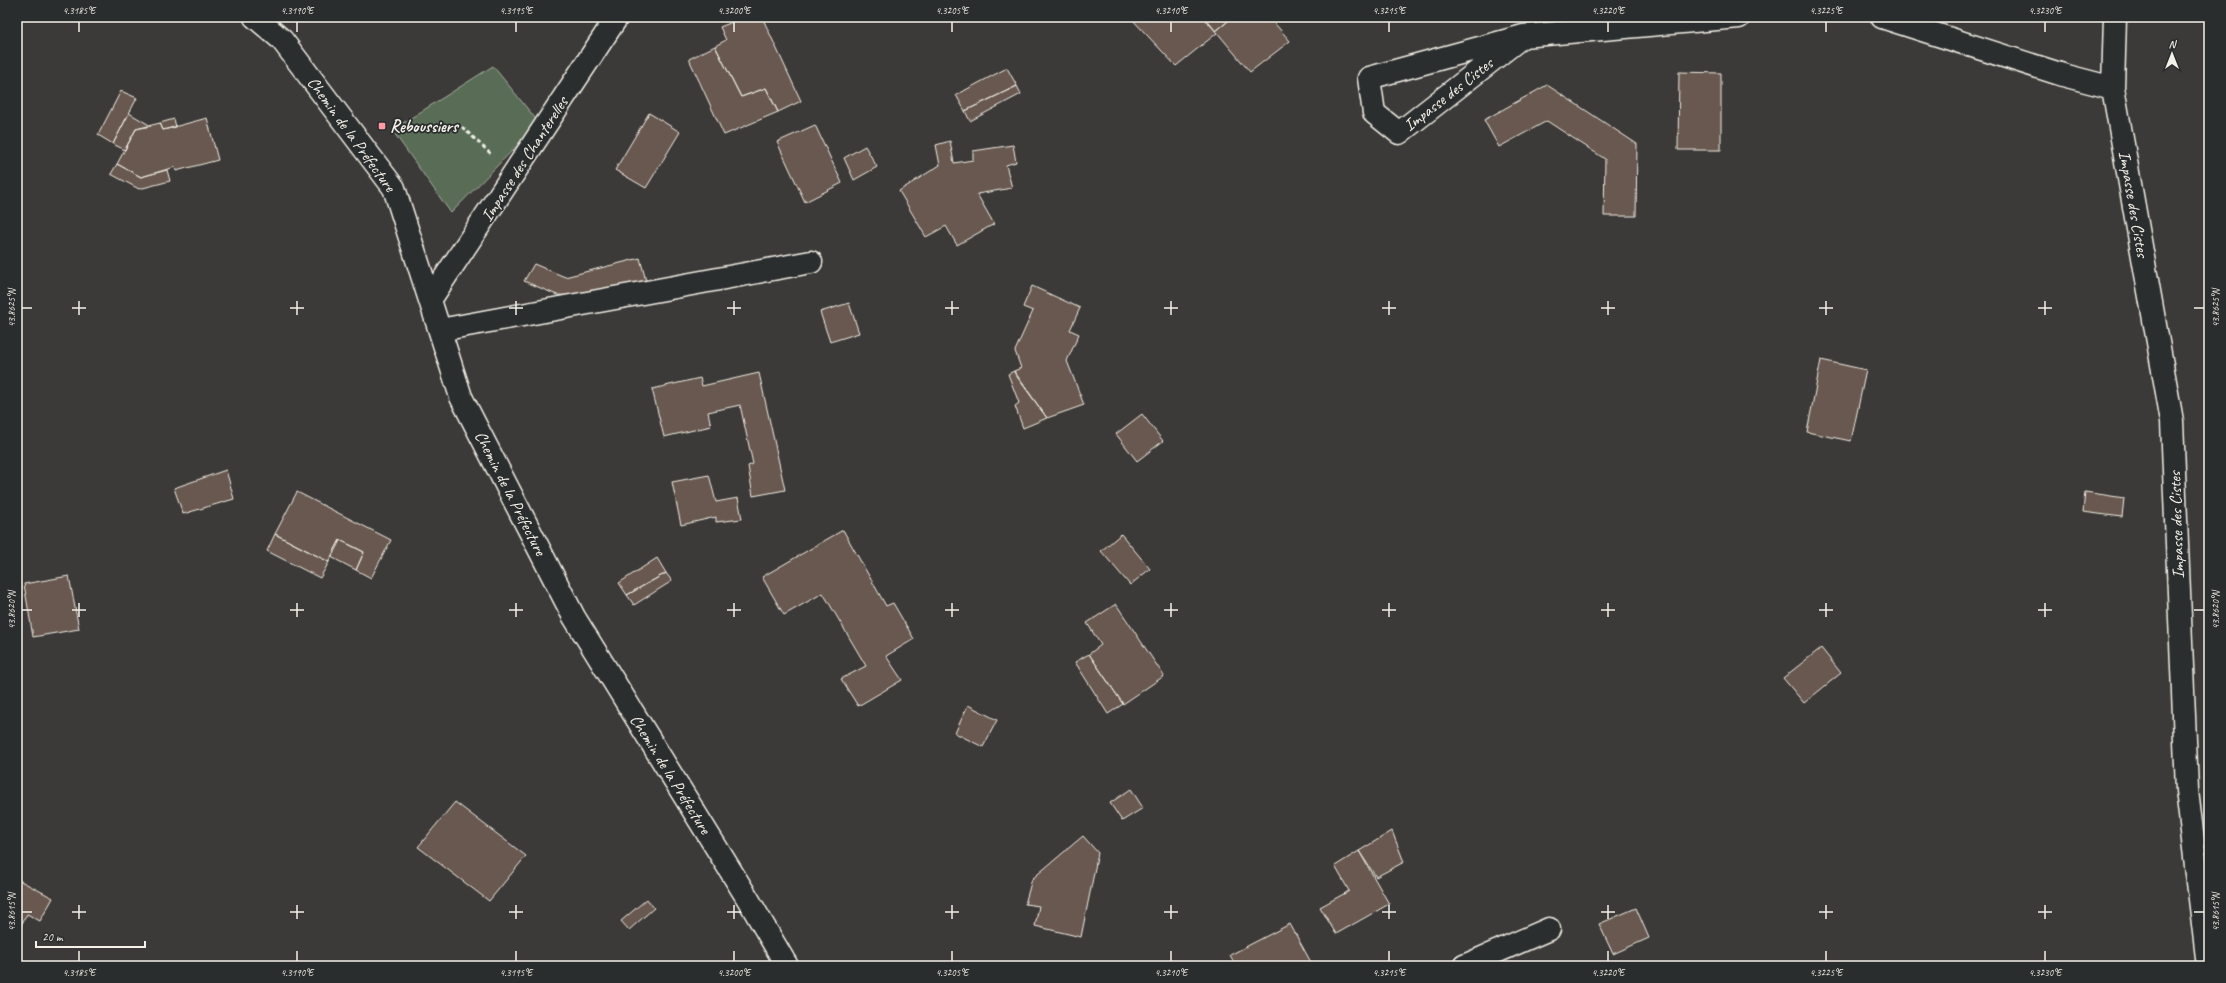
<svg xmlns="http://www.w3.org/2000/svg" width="2226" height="983" viewBox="0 0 2226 983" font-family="Caveat,sans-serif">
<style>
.green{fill:#586c57;stroke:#a6aea0}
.building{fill:#67584f;stroke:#f4f1e8}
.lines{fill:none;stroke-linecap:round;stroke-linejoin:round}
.minor-casing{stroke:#f4f1e8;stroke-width:25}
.path{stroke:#f4f1e8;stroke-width:2.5;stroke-dasharray:4 3;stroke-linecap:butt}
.minor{stroke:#2a2d2e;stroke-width:22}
.ticks{fill:none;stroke:#f4f1e8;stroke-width:1.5}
.poi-dot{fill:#ff9aa2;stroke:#2a2d2e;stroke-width:1.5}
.labels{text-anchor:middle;stroke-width:3.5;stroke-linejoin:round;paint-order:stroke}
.street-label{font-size:17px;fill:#f4f1e8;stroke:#2a2d2e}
.poi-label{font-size:17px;font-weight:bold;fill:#f4f1e8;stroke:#2a2d2e;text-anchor:start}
.neatline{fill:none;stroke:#f4f1e8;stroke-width:1.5}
.ticks-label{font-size:10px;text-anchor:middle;fill:#f4f1e8}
</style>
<rect width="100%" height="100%" fill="#3c3a38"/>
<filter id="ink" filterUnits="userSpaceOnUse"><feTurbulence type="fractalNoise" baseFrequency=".025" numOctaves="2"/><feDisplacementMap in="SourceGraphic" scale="8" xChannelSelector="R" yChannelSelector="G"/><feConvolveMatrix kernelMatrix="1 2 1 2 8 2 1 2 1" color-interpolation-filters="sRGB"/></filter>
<g filter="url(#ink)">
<path class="green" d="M493 66 539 123 451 213 392 130Z"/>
<path class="building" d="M737 17H762L801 101 778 112 766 88 741 97 715 46 726 40 720 27 735 21 734 18Z
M1130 17H1203L1217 33 1176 66Z
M1204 17H1233L1216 31Z
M1233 17H1269L1290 41 1250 72 1216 31Z
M715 46 741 97 766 88 778 112 724 135 689 59Z
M1007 68 1017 86 965 111 956 95Z
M1679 72 1721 73V150H1678Z
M1547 85 1637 144 1636 216H1604L1605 159 1547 121 1499 147 1484 120Z
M1017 86 1021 94 970 121 965 111Z
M121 91 137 98 113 144 98 135Z
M129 113 151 126 136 129 125 150 113 144Z
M649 113 680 132 646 188 615 170Z
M207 118 218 160 176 171 175 167 141 177 117 164 136 129 160 123 163 130Z
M174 119 176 127 163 130 160 123Z
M815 125 842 183 805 202 777 142Z
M950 141 954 163 973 160V151L1013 145 1016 162 1006 165 1012 188 977 194 994 224 957 245 946 226 926 237 899 191 940 165 936 145Z
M865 146 877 167 854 180 844 158Z
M117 164 141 177 167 170 170 181 139 189 111 174Z
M640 258 646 281 582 296 557 295 524 281 534 264 565 277Z
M1032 286 1080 308 1070 330 1079 334 1067 361 1084 405 1047 418 1014 371 1021 368 1015 351 1033 311 1023 307Z
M849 303 859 333 830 342 820 312Z
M1821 360 1866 370 1851 441 1807 432Z
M1014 371 1015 374 1047 418 1023 428 1015 406 1019 403 1008 374Z
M759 373 785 490 753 496 748 466 753 464 740 405 708 412 711 426 664 437 652 389 700 378 702 386Z
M1142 414 1163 441 1137 461 1116 434Z
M226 470 234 499 183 514 174 488Z
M709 475 716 502 738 498 742 519 716 522V517L681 525 672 482Z
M297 492 391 540 371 578 356 570 364 552 340 540 329 562 275 534Z
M2085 492 2124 498 2122 517 2083 512Z
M843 530 886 606 893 603 914 639 886 656 902 680 858 706 841 679 866 666 823 593 784 615 762 577Z
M275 534 329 562 320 578 267 551Z
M1121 534 1150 569 1130 585 1101 551Z
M340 540 364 552 356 570 331 557Z
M657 558 666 573 627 595 619 583Z
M666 573 672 581 634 605 627 595Z
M69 576 79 629 33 637 24 584Z
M1116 604 1164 676 1123 704 1089 654 1101 645 1087 623Z
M1821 648 1841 673 1804 703 1783 678Z
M1089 654 1123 704 1108 714 1075 662Z
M968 705 997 720 983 747 955 733Z
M1131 789 1143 808 1122 821 1110 803Z
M455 802 526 856 489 901 418 847Z
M1392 831 1404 862 1376 877 1359 851Z
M1083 836 1098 853 1081 937 1035 926 1039 906 1025 904 1032 879Z
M1359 851 1389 904 1336 934 1320 907 1349 891 1335 866Z
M17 879 53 898 40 921 27 914 17 933Z
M647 899 654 908 629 930 621 921Z
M1636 908 1649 938 1613 954 1599 924Z
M1290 924 1313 966H1236L1230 955Z"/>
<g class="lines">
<defs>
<path id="minor" d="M255 17 282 40 394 188 461 397 574 617 748 899 787 966
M1882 17 2063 75 2113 88 2172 421 2187 790 2208 966
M1523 36 1399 133 1374 113 1369 78 1523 36 1739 17
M2113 88 2115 17
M430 300 617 17
M440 330 811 262
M1464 966 1549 929"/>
</defs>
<use href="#minor" class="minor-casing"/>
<path class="path" d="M462 127 491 154"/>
<use href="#minor" class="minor"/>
</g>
</g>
<path class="ticks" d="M79 22V32M297 22V32M516 22V32M734 22V32M952 22V32M1171 22V32M1389 22V32M1608 22V32M1826 22V32M2045 22V32M79 301V315M297 301V315M516 301V315M734 301V315M952 301V315M1171 301V315M1389 301V315M1608 301V315M1826 301V315M2045 301V315M22 308H32M72 308H86M290 308H304M509 308H523M727 308H741M945 308H959M1164 308H1178M1382 308H1396M1601 308H1615M1819 308H1833M2038 308H2052M2194 308H2204M79 603V617M297 603V617M516 603V617M734 603V617M952 603V617M1171 603V617M1389 603V617M1608 603V617M1826 603V617M2045 603V617M22 610H32M72 610H86M290 610H304M509 610H523M727 610H741M945 610H959M1164 610H1178M1382 610H1396M1601 610H1615M1819 610H1833M2038 610H2052M2194 610H2204M79 905V919M297 905V919M516 905V919M734 905V919M952 905V919M1171 905V919M1389 905V919M1608 905V919M1826 905V919M2045 905V919M22 912H32M72 912H86M290 912H304M509 912H523M727 912H741M945 912H959M1164 912H1178M1382 912H1396M1601 912H1615M1819 912H1833M2038 912H2052M2194 912H2204M79 951V961M297 951V961M516 951V961M734 951V961M952 951V961M1171 951V961M1389 951V961M1608 951V961M1826 951V961M2045 951V961"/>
<rect class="poi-dot" x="378" y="122" width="8" height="8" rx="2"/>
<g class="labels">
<g class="street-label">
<text transform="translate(1448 94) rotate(-38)" y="6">Impasse des Cistes</text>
<text transform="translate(352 134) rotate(54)" y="6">Chemin de la Préfecture</text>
<text transform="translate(524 159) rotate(-57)" y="6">Impasse des Chanterelles</text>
<text transform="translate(2134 204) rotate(80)" y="6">Impasse des Cistes</text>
<text transform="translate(511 493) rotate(63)" y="6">Chemin de la Préfecture</text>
<text transform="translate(2176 525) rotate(-92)" y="6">Impasse des Cistes</text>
<text transform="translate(671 774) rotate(58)" y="6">Chemin de la Préfecture</text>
</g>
<g class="poi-label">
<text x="390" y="132">Reboussiers</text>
</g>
</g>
<rect width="2226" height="983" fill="none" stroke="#2a2d2e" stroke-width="44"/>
<g transform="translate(2172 54)" stroke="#2a2d2e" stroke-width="3" paint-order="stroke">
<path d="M0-3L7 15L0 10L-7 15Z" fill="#f4f1e8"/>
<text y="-6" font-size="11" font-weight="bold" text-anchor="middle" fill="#f4f1e8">N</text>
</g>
<path d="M36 941v6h109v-6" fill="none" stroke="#f4f1e8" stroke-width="2"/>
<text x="42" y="941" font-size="12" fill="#f4f1e8" stroke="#2a2d2e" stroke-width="3" paint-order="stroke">20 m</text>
<rect x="22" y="22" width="2182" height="939" class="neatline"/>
<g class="ticks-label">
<text x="79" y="14">4.3185°E</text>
<text x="297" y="14">4.3190°E</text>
<text x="516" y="14">4.3195°E</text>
<text x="734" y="14">4.3200°E</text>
<text x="952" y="14">4.3205°E</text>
<text x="1171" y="14">4.3210°E</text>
<text x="1389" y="14">4.3215°E</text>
<text x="1608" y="14">4.3220°E</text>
<text x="1826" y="14">4.3225°E</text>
<text x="2045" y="14">4.3230°E</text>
<text transform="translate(11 308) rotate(-90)" y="4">43.8625°N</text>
<text transform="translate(2215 308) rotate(-90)" y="4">43.8625°N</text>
<text transform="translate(11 610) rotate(-90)" y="4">43.8620°N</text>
<text transform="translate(2215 610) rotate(-90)" y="4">43.8620°N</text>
<text transform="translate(11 912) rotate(-90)" y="4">43.8615°N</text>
<text transform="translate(2215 912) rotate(-90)" y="4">43.8615°N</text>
<text x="79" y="976">4.3185°E</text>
<text x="297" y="976">4.3190°E</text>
<text x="516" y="976">4.3195°E</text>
<text x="734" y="976">4.3200°E</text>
<text x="952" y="976">4.3205°E</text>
<text x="1171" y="976">4.3210°E</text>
<text x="1389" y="976">4.3215°E</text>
<text x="1608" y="976">4.3220°E</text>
<text x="1826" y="976">4.3225°E</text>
<text x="2045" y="976">4.3230°E</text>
</g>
</svg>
